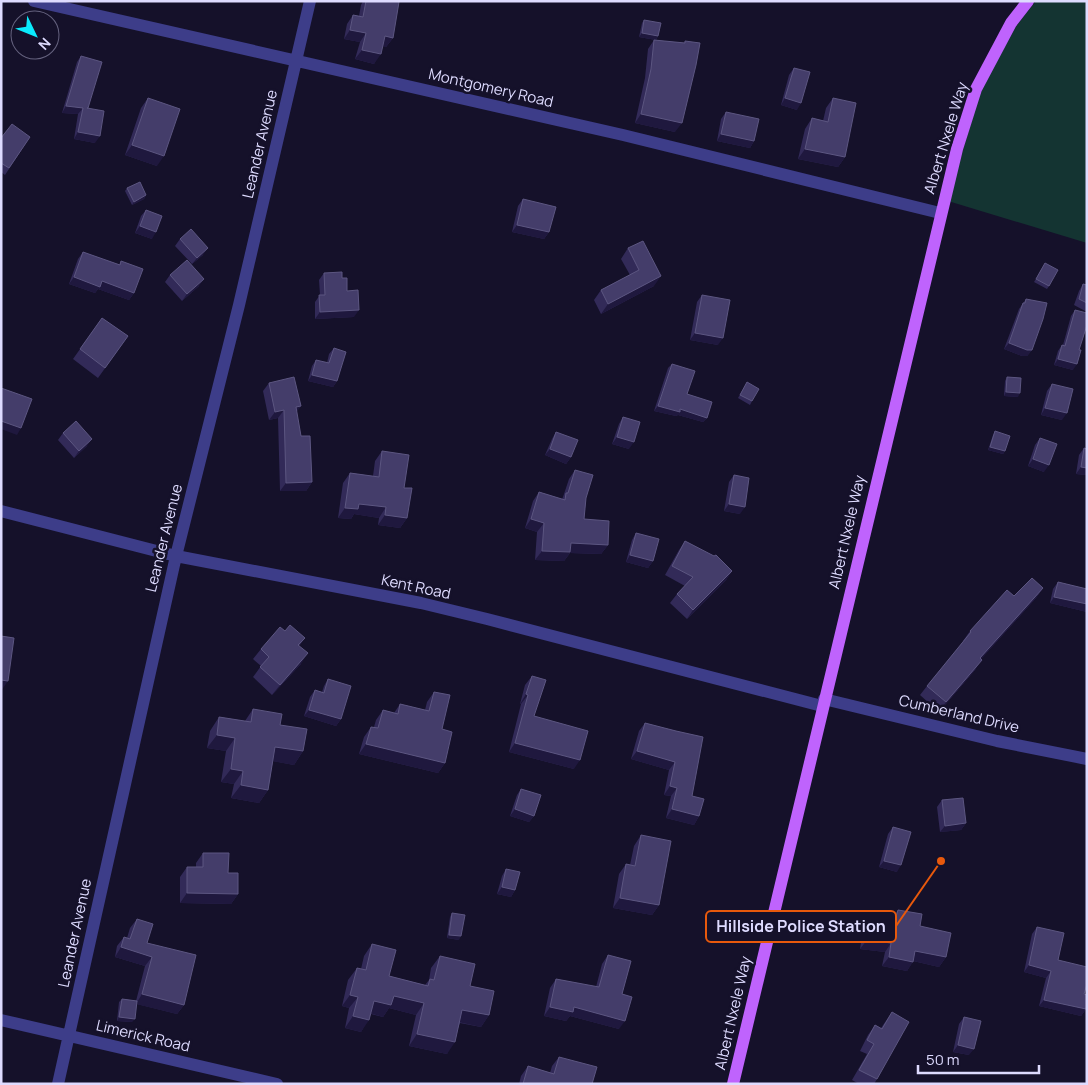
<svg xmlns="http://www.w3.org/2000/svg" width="1088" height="1085" viewBox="0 0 1088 1085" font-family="Manrope,sans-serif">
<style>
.green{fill:#143432}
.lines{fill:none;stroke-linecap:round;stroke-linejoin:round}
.minor{stroke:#3d3d89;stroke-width:12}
.major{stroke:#bf63fd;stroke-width:12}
.wall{fill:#322a58}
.shaded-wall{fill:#1f183e}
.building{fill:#443d6a;stroke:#5c5681}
.labels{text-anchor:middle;stroke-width:5;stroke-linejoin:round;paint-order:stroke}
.street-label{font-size:15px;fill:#dedbff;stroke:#15112a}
.leader{fill:none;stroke:#e8590c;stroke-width:2}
.callout-dot{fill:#e8590c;stroke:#15112a;stroke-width:2}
.callout{fill:#15112a;stroke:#e8590c;stroke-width:2}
.callout-label{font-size:16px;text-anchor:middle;font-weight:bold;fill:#dedbff}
</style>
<rect width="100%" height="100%" fill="#15112a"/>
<path class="green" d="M1036 1H1087V243L948 201 981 89 1017 25Z"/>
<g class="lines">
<path class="minor" d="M34 1 623 135 940 213
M1 511 176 556 421 603 487 619 822 706
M824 699 997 741 1087 759
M1 1020 277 1084
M58 1084 176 556 239 305 310 1"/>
<path class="major" d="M733 1084 957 149 976 89 1011 23 1028 1"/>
</g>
<path class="wall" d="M363 1H366L393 38 386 47 383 46 374 64 355 59 360 42 344 39 347 24 353 15 359 16 361 5Z
M644 20 658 36 656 40 639 37 642 23Z
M654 40 684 43 685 41 675 132 635 123 645 78 648 49Z
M81 56 88 109 95 143 74 139 78 114 62 113 77 62Z
M794 68 797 110 781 105 789 75Z
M148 98 157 166 125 155 141 108Z
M833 98 845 157 838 167 798 159 805 129 812 118 823 121 826 108Z
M726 112 754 141 750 148 717 141 721 119Z
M30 137 5 175 1 172V138Z
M127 188 146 195 144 199 132 205 125 191Z
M523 199 549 232 544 239 512 232 518 206Z
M146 210 152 239 135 233 141 216Z
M180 239 203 255 192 264 175 246Z
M628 248 654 286 601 314 594 300 601 290 630 275 621 259Z
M83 252 119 265 121 261 134 293 129 300 98 289 95 293 69 284 78 259Z
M1045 263 1049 286 1047 289 1034 282Z
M324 273 342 278 354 317 315 319V302L320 295 319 280Z
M170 275 199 286 182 301 165 282Z
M1083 284 1087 285V312L1074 305 1079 291Z
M702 295 718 345 690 340 697 302Z
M1026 299 1032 350 1027 356H1022L1004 349 1019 309Z
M1075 310 1073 370 1054 365 1058 351 1062 345H1063L1071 316Z
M102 318 128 336 98 378 73 359Z
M334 348 337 381 333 387 308 381 312 366 316 360 327 363 329 354Z
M672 364 687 394 707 418 703 422 678 415 676 416 654 411 668 368Z
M1007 377 1018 397 1004 396 1005 381Z
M747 382 752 401 750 405 738 398Z
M269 383 301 406 296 412 301 436 312 482 306 491H280L278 418 269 420 263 391Z
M1052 384 1062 420 1041 415 1047 391Z
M623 417 629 449 612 444 619 424Z
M995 431 1005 451 1003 454 988 450 993 435Z
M556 432 571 457 566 464 545 455 552 439Z
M63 433 87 446 74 458 58 440Z
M1040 438 1044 472 1028 466 1035 445Z
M1084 448 1087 449V475L1076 474 1079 455Z
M382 451 404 488 407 518 400 528 378 525 379 518 354 514 351 519 338 518 343 483 350 473 373 476 375 461Z
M575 470 586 498 584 519 608 545 601 554 570 553 564 561 535 560 537 532 525 528 533 501 539 492 562 499 563 497 569 479Z
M734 475 740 514 724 511 729 482Z
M636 533 653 561 648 568 626 562 632 540Z
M685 541 732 571 726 580 687 619 670 603 677 594 685 586 665 575 679 550Z
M1058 582 1087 589V612L1050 603 1053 589Z
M1043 588 1036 598 981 659 975 670 939 712 920 695 927 686 964 641H963L970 631 1014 596Z
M285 631 305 638 299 646 301 664 272 695 253 677 261 666 253 659 261 649Z
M532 676 534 716 574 769 509 752 521 704H520L525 685Z
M328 679 341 719 336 726 304 716 310 697 315 690 322 692 324 686Z
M434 692 442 729 445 763 438 773 359 754 364 737 371 727H374L376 720 383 710 394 713 400 704 425 710 427 702Z
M253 709 280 725 303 751 294 765 273 761 268 790 259 803 231 798 234 784 221 782 226 751 207 748 210 731 219 717 245 721Z
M645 723 676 731 692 796 699 816 694 825 666 818 671 796 664 795 669 770 631 759 639 731Z
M521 789 534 816 529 822 510 816 517 795Z
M942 800 966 823 961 830 940 832 937 807Z
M893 827 897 872 879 867 888 834Z
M641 835 659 905 652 915 613 908 619 874 626 864 630 865 634 846Z
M203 853 228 873 238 894 231 904 180 903V877L187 867H196V863Z
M506 869 515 890 511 897 497 894 502 876Z
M898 910 920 926 946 957 939 967 913 961 907 971 882 966 885 952 860 949 864 923 870 914 893 917Z
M452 913 459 940 447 938 450 917Z
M137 919 147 943 184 1005 177 1014 137 1004 132 1022 117 1021 119 1002 122 999 136 1001 145 966 115 957 117 946 124 937 127 938 130 928Z
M1037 927 1058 960 1084 994 1086 1009 1081 1016 1039 1006 1046 978 1024 972 1032 934Z
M372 944 389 976 425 985 429 980 431 968 440 956 470 986 489 1015 481 1027 460 1023 447 1054 409 1046 416 1015 389 1008 383 1017 371 1014 361 1032 345 1028 349 1008 342 1006 348 980 357 968 361 969 364 956Z
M608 955 622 994 619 1029 570 1016 566 1021 544 1016 550 988 556 979 596 987 602 964Z
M892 1012 877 1079 874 1084H859L852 1080 867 1054 860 1051 868 1035 875 1025 881 1028Z
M964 1017 969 1055 953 1052 959 1024Z
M559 1057 592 1084H519L521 1076 528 1066 550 1073 552 1066Z"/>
<path class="shaded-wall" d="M350 30 366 33 360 42 344 39Z
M642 33 658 36 656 40 639 37Z
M385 36 393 38 386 47 379 46Z
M362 50 381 54 374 64 355 59Z
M785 98 801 103 797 110 781 105Z
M66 106 83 108 78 114 62 113Z
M641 114 682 123 675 132 635 123Z
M78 132 100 136 95 143 74 139Z
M721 134 754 141 750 148 717 141Z
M132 145 164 156 157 166 125 155Z
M805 149 845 157 838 167 798 159Z
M146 195 144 199 132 205 134 202Z
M517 225 549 232 544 239 512 232Z
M140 226 156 232 152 239 135 233Z
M208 248 203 255 192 264 197 258Z
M661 276 654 286 601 314 608 304Z
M74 277 102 281 134 293 129 300 98 289 95 293 69 284Z
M204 279 199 286 182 301 187 294Z
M359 310 354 317 315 319 320 312Z
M695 333 723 338 718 345 690 340Z
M1009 343 1032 350 1027 356H1022L1004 349Z
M1058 359 1077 364 1073 370 1054 365Z
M312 375 337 381 333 387 308 381Z
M1006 392 1020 393 1018 397 1004 396Z
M301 406 295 414 296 407Z
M658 406 680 409 707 418 703 422 678 415 676 416 654 411Z
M1045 408 1067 413 1062 420 1041 415Z
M284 410 278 418 269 420 275 412Z
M1 421 21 428 17 435 1 429Z
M617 437 634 442 629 449 612 444Z
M92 439 87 446 74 458 79 451Z
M990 447 1005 451 1003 454 988 450Z
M550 449 571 457 566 464 545 455Z
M1033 459 1049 465 1044 472 1028 466Z
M1081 467 1087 468V475L1076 474Z
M312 482 306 491H280L286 483Z
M359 504 386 507 379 518 354 514 351 519 338 518 345 508Z
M729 504 745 507 740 514 724 511Z
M385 515 407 518 400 528 378 525Z
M531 519 544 523 537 532 525 528Z
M571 543 608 545 601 554 570 553 564 561 535 560 542 551Z
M630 555 653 561 648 568 626 562Z
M732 571 726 580 687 619 693 610Z
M1043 588 1036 598 973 668 980 658Z
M1054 597 1087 604V612L1050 603Z
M308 653 301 664 272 695 280 685Z
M982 660 975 670 939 712 946 702Z
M1 680 8 681 1 691Z
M526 694 528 695 521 704H520Z
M309 710 341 719 336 726 304 716Z
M217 735 235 738 226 751 207 748Z
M515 743 580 760 574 769 509 752Z
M366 744 445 763 438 773 359 754Z
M275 747 303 751 294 765 266 760Z
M637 751 675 762 669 770 631 759Z
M231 769 243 771 234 784 221 782Z
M241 785 268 790 259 803 231 798Z
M670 786 677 788 671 796 664 795Z
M515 809 534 816 529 822 510 816Z
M672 809 699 816 694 825 666 818Z
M966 823 961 830 940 832 945 826Z
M884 861 901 865 897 872 879 867Z
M502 887 515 890 511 897 497 894Z
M187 893 238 894 231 904 180 903Z
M620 898 659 905 652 915 613 908Z
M449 935 461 936 459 940 447 938Z
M867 940 891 943 885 952 860 949Z
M121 947 152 957 145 966 115 957Z
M915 951 946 957 939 967 909 960Z
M889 957 913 962 907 971 882 966Z
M1029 965 1051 971 1046 978 1024 972Z
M142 994 184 1005 177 1014 136 1004Z
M350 995 358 997 349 1008 342 1006Z
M394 996 424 1003 416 1015 389 1008 383 1017 366 1012 374 1001Z
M1044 1000 1086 1009 1081 1016 1039 1006Z
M550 1007H574L625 1021 619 1029 570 1016 566 1021 544 1016Z
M462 1010 489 1015 481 1027 454 1021Z
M353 1016 369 1020 361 1032 345 1028Z
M119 1017 135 1019 132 1022 117 1021Z
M417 1034 455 1042 447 1054 409 1046Z
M958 1045 974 1049 969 1055 953 1052Z"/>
<path class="building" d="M366 1H395L399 2 393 38 385 36 381 54 362 50 366 33 350 30 353 15 363 17Z
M644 20 661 23 658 36 642 33Z
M654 40 685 43V41L700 43 696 65 682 123 641 114 651 69Z
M81 56 102 62 88 108H87L104 111 100 136 78 132 83 108 66 106Z
M794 68 810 72 801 103 785 98Z
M148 98 180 109 164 156 132 145Z
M833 98 856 103 845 157 805 149 812 118 828 122Z
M726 112 759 119 754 141 721 134Z
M12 124 30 137 9 168 1 163V138Z
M140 182 146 195 134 202 127 188Z
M523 199 556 207 549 232 517 225Z
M146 210 162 216 156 232 140 226Z
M191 229 208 248 197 258 180 239Z
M643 241 661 276 608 304 601 290 639 270 628 248Z
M83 252 120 265 121 261 143 269 134 293 102 281 100 287 74 277Z
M187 260 204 279 187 294 170 275Z
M1045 263 1058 270 1049 286 1036 279Z
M342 272V278H347V291L358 290 359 310 320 312 319 295H325L324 273Z
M1083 284 1087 285V303L1079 299Z
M702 295 730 300 723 338 695 333Z
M1026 299 1047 303 1043 319 1032 350H1027L1009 343 1023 303H1025Z
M1075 310 1087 313V325L1079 350H1081L1077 364 1058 359 1062 345 1065 346Z
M102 318 128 336 105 368 80 349Z
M334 348 346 352 337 381 312 375 316 360 329 363Z
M672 364 695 371 687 394 712 402 707 418 680 409V412L658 406Z
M294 377 301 406 296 407 301 436H310L312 482 286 483 284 410 275 412 269 383Z
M1007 377 1021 378 1020 393 1006 392Z
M747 382 759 389 752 401 740 395Z
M1052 384 1073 389 1067 413 1045 408Z
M1 388 32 399 21 428 1 421Z
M623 417 640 422 634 442 617 437Z
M76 421 92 439 79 451 63 433Z
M995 431 1010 436 1005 451 990 447Z
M556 432 578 440 571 457 550 449Z
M1040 438 1057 444 1049 465 1033 459Z
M1084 448 1087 449V468L1081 467Z
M382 451 409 455 404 488H412L407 518 385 515 386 507 359 504 358 509 345 508 350 473 379 477Z
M575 470 593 475 586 498 584 519 609 521 608 545 571 543 570 552 542 551 544 523 531 519 539 492 565 500 566 493H568Z
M734 475 749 478 745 507 729 504Z
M636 533 659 539 653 561 630 555Z
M685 541 714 556 716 555 732 571 693 610 677 594 693 577 672 566Z
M1032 578 1043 588 980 658 982 660 946 702 927 686 971 632 970 631 1007 590 1014 596Z
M1058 582 1087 589V604L1054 597Z
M290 625 305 638 298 645 308 653 280 685 260 667 269 657 261 649 280 627 285 631Z
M1 636 14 638 8 681 1 680Z
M532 676 546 680 534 716 588 731 580 760 515 743 528 695 526 694Z
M328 679 351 686 341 719 309 710 315 690 324 693Z
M434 692 450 695 442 729 452 732 445 763 366 744 371 727 378 728 383 710 398 714 400 704 429 711Z
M253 709 282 714 280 725 307 729 303 751 275 747 268 790 241 785 243 771 231 769 235 738 217 735 219 717 251 722Z
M645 723 676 731 703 737 692 796 704 799 699 816 672 809 677 788 670 786 675 762 637 751Z
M521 789 541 795 534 816 515 809Z
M963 798 966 823 945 826 942 800Z
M893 827 911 832 901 865 884 861Z
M641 835 671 841 659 905 620 898 626 864 635 866Z
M203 853H229L228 873H238V894L187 893V867H203Z
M506 869 520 872 515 890 502 887Z
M898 910 922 914 920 926 951 933 946 957 915 951 913 962 889 957 891 943 867 940 870 914 896 917Z
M452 913 465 915 461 936 449 935Z
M137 919 153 924 147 943 196 955 184 1005 142 994 152 957 121 947 124 937 130 939Z
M1037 927 1064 933 1058 960 1087 967V984L1084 994 1087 995V1004L1086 1009 1044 1000 1051 971 1029 965Z
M372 944 396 950 389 976 428 986 430 979 434 980 440 956 475 964 470 986 494 991 489 1015 462 1010 455 1042 417 1034 424 1003 394 996 391 1005 374 1001 369 1020 353 1016 358 997 350 995 357 968 366 970Z
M608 955 631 961 622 994 632 997 625 1021 574 1007 573 1012 550 1007 556 979 599 987Z
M122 999 137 1001 135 1019 119 1017Z
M892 1012 909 1022 877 1079 859 1070 874 1044 867 1040 875 1025 882 1029Z
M964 1017 981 1021 974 1049 958 1045Z
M559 1057 597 1067 592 1084H523L528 1066 554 1074Z"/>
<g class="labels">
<g class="street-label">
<text transform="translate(491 88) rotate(13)" y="5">Montgomery Road</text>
<text transform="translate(946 138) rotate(-73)" y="5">Albert Nxele Way</text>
<text transform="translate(260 144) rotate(-77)" y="5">Leander Avenue</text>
<text transform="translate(847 532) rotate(-77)" y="5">Albert Nxele Way</text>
<text transform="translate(164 538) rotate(-76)" y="5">Leander Avenue</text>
<text transform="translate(416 587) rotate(12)" y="5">Kent Road</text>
<text transform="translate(959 714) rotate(13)" y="5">Cumberland Drive</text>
<text transform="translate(75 933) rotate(-78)" y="5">Leander Avenue</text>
<text transform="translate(733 1013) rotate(-77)" y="5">Albert Nxele Way</text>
<text transform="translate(143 1036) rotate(13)" y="5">Limerick Road</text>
</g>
</g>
<path class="leader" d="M941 861L896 926"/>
<circle class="callout-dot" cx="941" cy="861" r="5"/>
<rect class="callout" x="706" y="911" width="190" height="31" rx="5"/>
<g class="callout-label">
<text x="801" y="932">Hillside Police Station</text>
</g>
<rect width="1088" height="1085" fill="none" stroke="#dedbff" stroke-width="5"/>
<g transform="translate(35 35) rotate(133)"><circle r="24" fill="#15112a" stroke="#65627f"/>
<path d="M0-4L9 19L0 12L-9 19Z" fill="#0aebfc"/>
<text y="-8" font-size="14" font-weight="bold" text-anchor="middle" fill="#dedbff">N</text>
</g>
<path d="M918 1065v8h121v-8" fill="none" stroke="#dedbff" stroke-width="2.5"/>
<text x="926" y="1065" font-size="15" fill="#dedbff" stroke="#15112a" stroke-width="4" paint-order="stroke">50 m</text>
</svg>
